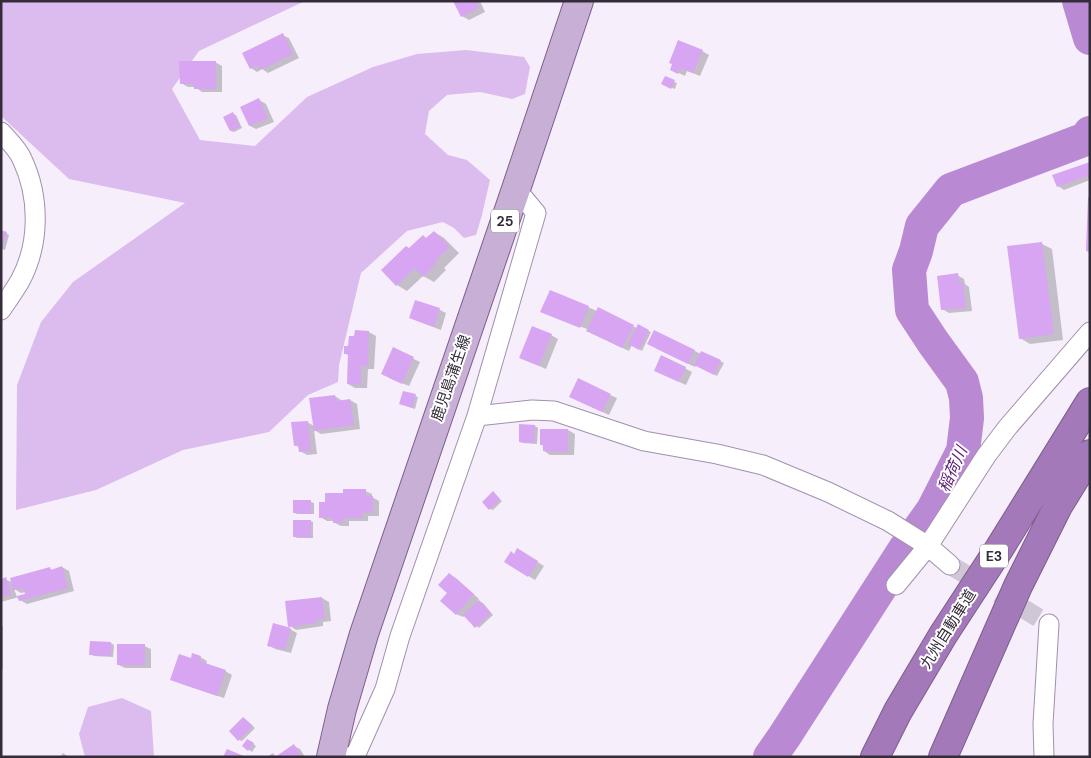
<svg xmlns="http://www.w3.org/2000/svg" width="1091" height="758" viewBox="0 0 1091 758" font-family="'DM Sans','Noto Sans JP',sans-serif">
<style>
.green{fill:#dcbcee}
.shadow{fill:#0003;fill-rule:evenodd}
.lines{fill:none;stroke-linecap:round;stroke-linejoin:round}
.river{stroke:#ba89d4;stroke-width:34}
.building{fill:#d7a5f2}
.minor-tunnel{stroke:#cfc7d4;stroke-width:19;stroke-dasharray:19 9;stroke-linecap:butt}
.minor-casing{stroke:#a290ad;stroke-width:21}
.primary-casing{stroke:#7c5e8c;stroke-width:30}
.motorway-casing{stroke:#7c5e8c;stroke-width:30}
.minor{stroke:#fff;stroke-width:19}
.primary{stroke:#c8afd6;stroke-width:28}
.motorway{stroke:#a379ba;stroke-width:28}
.labels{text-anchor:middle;stroke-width:4;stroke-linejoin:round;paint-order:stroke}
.shield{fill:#fff;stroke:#716b74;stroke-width:1}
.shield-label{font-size:14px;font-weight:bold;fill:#342c38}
.street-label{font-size:15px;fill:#342c38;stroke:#fff}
.water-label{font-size:16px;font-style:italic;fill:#5f217a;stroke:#fff}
</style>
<rect width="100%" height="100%" fill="#f6eefb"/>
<path class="green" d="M1 1H305L199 51 172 89 200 140 255 146 307 97 373 67 417 54 466 50 524 57 530 67 525 94 512 99 480 92 447 95 429 111 425 134 448 155 467 160 490 180 482 215 476 235 464 238 454 228 443 222 407 231 361 273 339 365 338 382 308 395 269 432 183 450 96 490 16 510 17 385 41 322 73 282 185 203 69 179 1 116Z
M122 698 151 711 154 757H85L79 734 88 707Z"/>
<path class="shadow" d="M454 1H480L485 12 469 20 462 16Z
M282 35 289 38 299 58 268 73 262 69 257 72 251 68Z
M702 51 709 55 700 76 687 71 685 76 672 70Z
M215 62 222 66V92H202L195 87H188L181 83Z
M665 78 677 83 675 89 662 84Z
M259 100 266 104 274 122 256 129 250 126Z
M233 114 236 115 242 128 234 132 231 131Z
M1090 163V180L1064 190 1058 186Z
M434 232 444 238 459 253 444 268 446 270 434 282 423 276 407 291 397 285 410 249 427 239Z
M6 233 9 235 5 250 1 249Z
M1042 244 1052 249 1063 340 1030 344 1020 338Z
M957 275 964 279 965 284 969 287 972 311 949 313 942 309Z
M550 291 637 328 638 326 651 332 642 351 632 345 629 351 586 331 587 329 547 314Z
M416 302 440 310 446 313 441 330 417 321 411 318Z
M369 332 376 336 374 369H368L367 388H355L348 384 349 356 345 353 356 337Z
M655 332 701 354 702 352 724 363 717 376 696 365 695 367 655 348Z
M551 335 558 339 546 369 521 358Z
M393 349 420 362 409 386 389 378Z
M662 356 692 372 686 385 662 374Z
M610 395 617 398 609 415 577 400Z
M335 396 341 400V401L350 400 357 404 360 429 321 434 314 430 317 454 307 455 300 451V448L295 445 307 422 314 426Z
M415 396 418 397 415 409 404 405Z
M535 426 538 428 537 444 523 443 520 442Z
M541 430H568L575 434 574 455H550L544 451V446L541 444Z
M365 491 372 494V497L379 501V516H368V521H349V526H341L335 523V521H327L320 517 326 504 344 494Z
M493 493 502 501 493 510 490 509Z
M295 501 311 502 314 503V514H297L294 512Z
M310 521 313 522V538H297L294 536Z
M518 550 544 566 535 580 506 562 515 555Z
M62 567 69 571 74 591 27 604 20 600 19 597 1 602V580L5 579 13 583 50 569 53 570ZM14 589 21 593 26 592V595L17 597Z
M449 574 456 578 479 599 478 601 483 603 493 615 479 628 465 615 463 617 456 614 449 592Z
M322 598 329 602 331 621 323 622V626L296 630 290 626Z
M1 625 3 626V669H1Z
M290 629 297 633 291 653 275 649 268 645Z
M111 643 114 645 113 657 94 656 91 654Z
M144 646 151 649V668H125L119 665Z
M200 657 207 661 206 664 225 671 232 675 224 698 179 683 191 660Z
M244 718 255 728 242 741 239 740Z
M248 740 256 746 252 752 244 746Z
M294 746 300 749 305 757H269L273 754 277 757Z
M63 753 69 757H60Z"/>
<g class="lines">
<path class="river" d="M1079 1 1090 38
M770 757 784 737 905 549 933 510 963 451 967 418 966 398 962 382 933 342 912 310 909 270 916 251 922 226 951 190 1086 139 1090 133"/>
</g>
<path class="building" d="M453 1H476L479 8 461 17Z
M283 33 293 54 260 70 258 65 250 69 242 53Z
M678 40 703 50 693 73 680 68 678 74 670 70 672 64 669 63Z
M179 61H216V89H194V84H180Z
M665 76 675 80 671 89 661 84Z
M259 98 268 118 249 126 240 107Z
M233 112 240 127 230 131 223 117Z
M1090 162V175L1057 187 1052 175Z
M1088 197H1090V252L1086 251Z
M1 230 7 232 2 249H1Z
M434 231 450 247 435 261 437 263 423 277 415 268 396 286 381 270 406 246 409 248 423 235 426 238Z
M1042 242 1054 334 1019 339 1007 246Z
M958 273 959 282H963L966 308 941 310 937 276Z
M550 290 589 306 580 328 540 312Z
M415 300 440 308 434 327 409 318Z
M598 307 634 325 622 348 587 331Z
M638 324 649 330 639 350 628 344Z
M532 326 552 334 539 366 519 358Z
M355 330 369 331 368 366H361V385L347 384 348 354H344V346H348L349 336H354Z
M654 330 695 350 688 364 647 344Z
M393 347 414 357 402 384 381 374Z
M701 351 721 360 714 375 694 365Z
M661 355 686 367 679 382 654 371Z
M578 378 611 394 602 412 569 397Z
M403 391 416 394 412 408 399 404Z
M335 395 336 401 350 399 354 425 314 431 309 398Z
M308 421 311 451 299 452 298 445 294 446 291 422Z
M519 424 535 425 534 443 519 442Z
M540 429H568V452L543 451V445H540Z
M343 489H366V496H373V513H362V518H343V523H333V518H319V502H325V493H343Z
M493 491 500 499 489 510 482 502Z
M293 500H311V514L293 513Z
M293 520H311V537H293Z
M517 548 538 561 528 577 504 562 511 551 514 554Z
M62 566 68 588 19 601 17 596 25 594 23 588 13 590 10 578 50 567 51 570Z
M449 573 474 594 456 615 440 601 447 593 438 585Z
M6 577 11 594 1 597V579Z
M322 597 325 618 316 619 317 623 288 627 285 601Z
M479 600 491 613 475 628 463 615Z
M273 623 291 628 285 650 267 646Z
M90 641 111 642V656L89 655Z
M117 644H145V665H117Z
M192 653 201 656 199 661 226 670 217 696 170 680 179 654 191 658Z
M243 717 253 726 238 741 229 731Z
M247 739 254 743 248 751 242 746Z
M294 744 300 754 296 757H267L273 753 275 757Z
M227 749 246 757H223Z"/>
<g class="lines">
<path class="minor-tunnel" d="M950 565 1049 624"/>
<defs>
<path id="minor" d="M1 132C8 140 18 149 22 159 40 197 40 244 20 281 14 291 7 301 1 310
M516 189 536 213 477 416 532 410 554 411 644 441 717 454 763 465 828 492 888 521 928 546 950 565
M896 585 928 546 986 456 1007 428 1090 332
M350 757 356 754 385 689 400 636 477 416
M1044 757 1043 724 1049 624"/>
<path id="primary" d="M331 757 342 709 364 634 516 189 579 1"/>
<path id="motorway" d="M875 757 898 711 943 635 999 549 1090 402
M943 757 1018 586 1058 506 1090 454"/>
</defs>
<use href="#minor" class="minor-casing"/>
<use href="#primary" class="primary-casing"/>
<use href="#motorway" class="motorway-casing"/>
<use href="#minor" class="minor"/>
<use href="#primary" class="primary"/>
<use href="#motorway" class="motorway"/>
</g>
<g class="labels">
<g class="shield">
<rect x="491" y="209.5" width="28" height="23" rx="4"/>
<rect x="980" y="544.5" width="28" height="23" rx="4"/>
</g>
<g class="shield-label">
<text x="505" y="226">25</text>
<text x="994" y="561">E3</text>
</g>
<g class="street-label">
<text transform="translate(451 378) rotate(-71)" y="5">鹿児島蒲生線</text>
<text transform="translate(948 629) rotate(-58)" y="5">九州自動車道</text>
</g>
<g class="water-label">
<text transform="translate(952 469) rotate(-66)" y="6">稲荷川</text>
</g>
</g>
<rect width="1091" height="758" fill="none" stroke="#342c38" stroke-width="5"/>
</svg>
